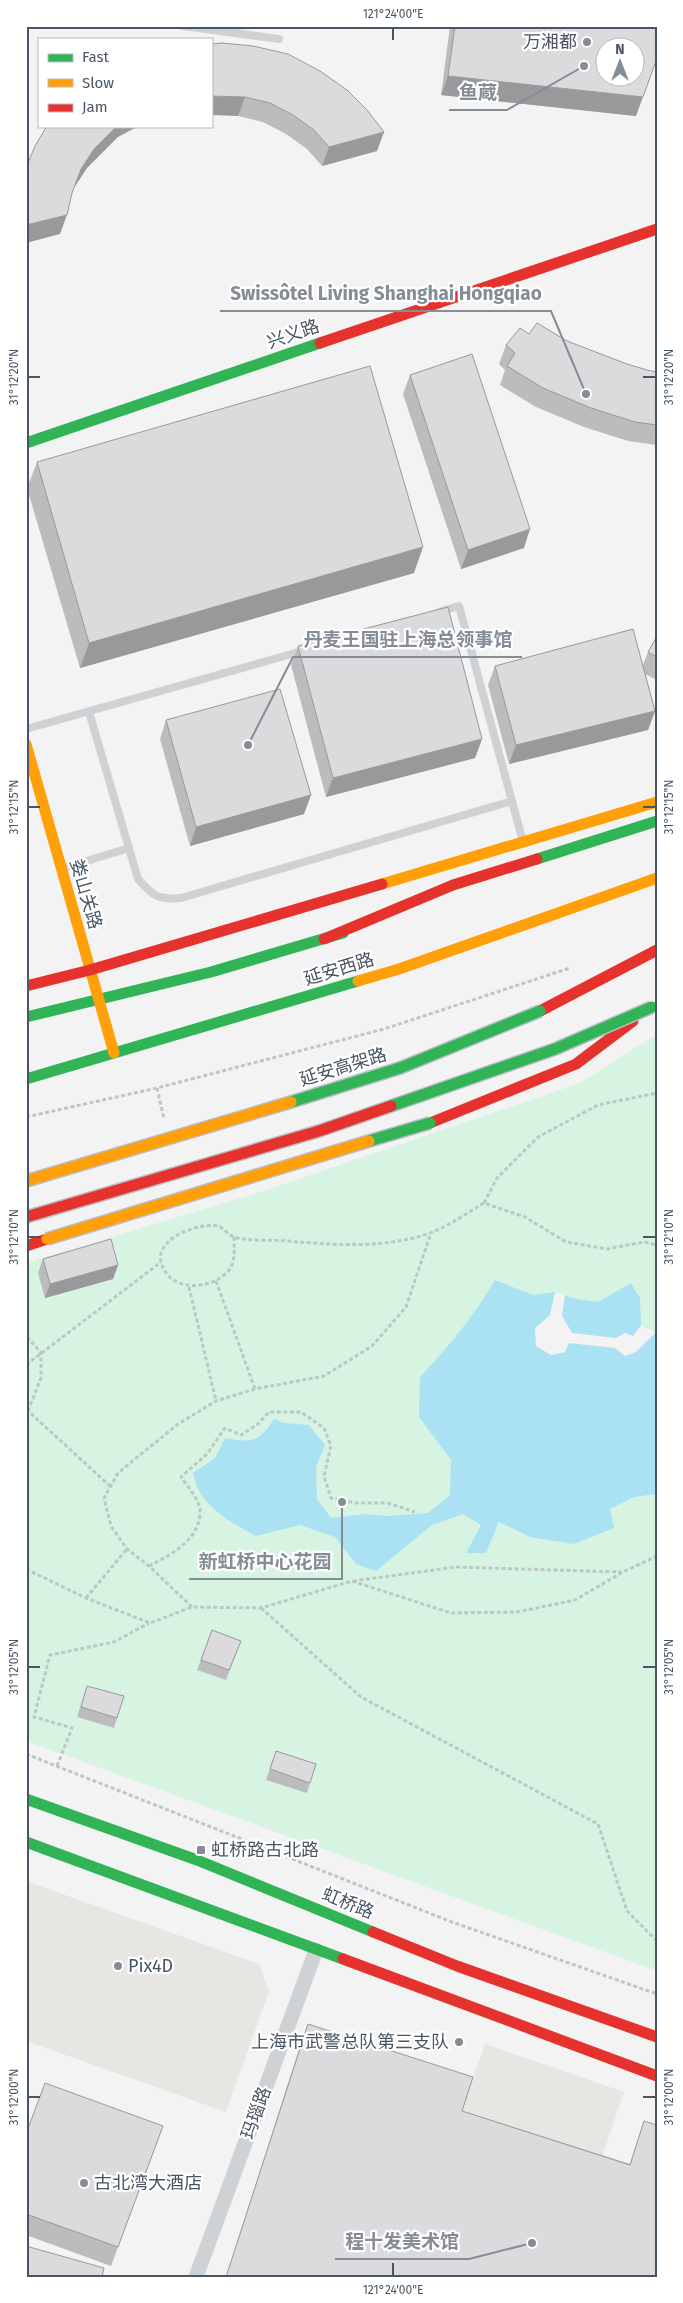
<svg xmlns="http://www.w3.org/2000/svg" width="683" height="2303" viewBox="0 0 683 2303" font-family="'Fira Sans','Noto Sans SC',sans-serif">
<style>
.commercial{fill:#e8e6e2}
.green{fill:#d7f4e2}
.water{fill:#aae2f4}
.pier{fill:#f4f3f3}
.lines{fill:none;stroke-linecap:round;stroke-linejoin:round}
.path{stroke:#bcc8c5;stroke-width:3;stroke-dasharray:4 2.5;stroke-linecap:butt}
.lane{stroke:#cfd2d4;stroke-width:8}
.street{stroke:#cfd2d4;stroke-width:15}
.fast{stroke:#30b455;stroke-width:11}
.slow{stroke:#ff9f0a;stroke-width:11}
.jam{stroke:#e5322d;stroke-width:11}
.fast-bridge-casing{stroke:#b8bdc3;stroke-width:14;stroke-linecap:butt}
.slow-bridge-casing{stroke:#b8bdc3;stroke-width:14;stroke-linecap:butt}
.jam-bridge-casing{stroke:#b8bdc3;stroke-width:14;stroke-linecap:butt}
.fast-bridge{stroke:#30b455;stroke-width:11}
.slow-bridge{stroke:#ff9f0a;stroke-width:11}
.jam-bridge{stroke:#e5322d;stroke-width:11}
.wall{fill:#bcbcbe}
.shaded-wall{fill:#99999b}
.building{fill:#dbdbdd;stroke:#99999b;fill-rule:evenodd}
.ticks{fill:none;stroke:#485562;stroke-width:2}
.poi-dot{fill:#848c95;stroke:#fff;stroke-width:2}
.labels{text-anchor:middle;stroke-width:4.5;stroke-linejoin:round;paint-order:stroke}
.poi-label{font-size:18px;fill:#485562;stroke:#fff;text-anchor:start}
.street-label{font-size:18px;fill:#485562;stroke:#fff}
.leader{fill:none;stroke:#848c95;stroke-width:2}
.callout-dot{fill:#848c95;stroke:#fff;stroke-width:2}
.callout-label{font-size:19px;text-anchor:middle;font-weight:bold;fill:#848c95;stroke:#fff;stroke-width:4.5;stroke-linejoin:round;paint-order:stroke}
.neatline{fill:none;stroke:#485562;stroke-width:2}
.ticks-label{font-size:12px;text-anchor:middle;fill:#485562}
</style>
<rect width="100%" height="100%" fill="#f4f3f3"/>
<path class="commercial" d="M26 1881 259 1964 269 1991 226 2112 26 2041Z
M485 2044 624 2092 601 2160 461 2111Z"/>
<path class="green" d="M657 1034V1971L26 1741V1263L260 1192 580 1083Z"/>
<path class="water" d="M495 1280 533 1295 555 1292 576 1299 598 1302 631 1283 640 1298 641 1325 657 1332V1494L634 1497 610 1509 614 1528 574 1544 530 1537 499 1522 486 1553H466L481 1525 463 1514 432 1525 376 1571 356 1564 335 1537 300 1525 256 1536C230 1522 198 1505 193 1473L215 1458 225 1438C252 1443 259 1442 274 1419L284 1423 309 1425 325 1445 316 1467 317 1499 331 1518 365 1514 387 1516 428 1513 450 1495 451 1460 419 1417 420 1377C449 1346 474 1316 495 1280Z"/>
<path class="pier" d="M555 1292 565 1295 562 1316 572 1333 616 1338 625 1333 633 1336 641 1325 656 1332 636 1352 625 1356 615 1348 569 1343 565 1352 551 1355 536 1346 535 1328 550 1315Z"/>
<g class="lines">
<path class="path" d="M157 1088 164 1119
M26 1117 157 1088 384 1029 570 968
M484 1203 497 1178 538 1137 598 1105 657 1093
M234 1237C234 1247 236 1261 229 1270 212 1291 169 1293 161 1262 155 1238 200 1222 218 1226 224 1228 228 1235 234 1237 245 1241 274 1240 287 1241 334 1245 385 1249 430 1233 449 1226 467 1213 484 1203L525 1217 566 1242 607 1249 644 1242 657 1245
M216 1281 255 1389
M189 1287 216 1401
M26 1339H29L41 1353V1378L28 1411
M26 1365 161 1262
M26 1409 111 1487
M149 1566C170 1555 197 1542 200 1515 202 1502 188 1487 181 1477L207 1454 225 1428 241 1435 258 1424 269 1412H301L324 1428 331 1446 324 1476 331 1498 356 1503H388L415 1512
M26 1569 86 1598 150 1623 192 1607 261 1608 352 1581 451 1613 517 1612 575 1600 623 1572 657 1556
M353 1581 456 1567 621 1572
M86 1598 127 1549
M192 1607 149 1566 127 1549 111 1526 104 1498 118 1473 178 1424 216 1401 255 1389 324 1376 372 1346 406 1307 431 1233
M261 1608 361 1697 598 1824 627 1911 657 1941
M26 1754 452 1922 657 1994
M57 1766 72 1728 34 1717 50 1655 114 1642 149 1623"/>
<path class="lane" d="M183 26 279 39
M439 612 459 606 522 838
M89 712 138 879C153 896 158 900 181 898L512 801
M26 729 306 650
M64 868 129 848"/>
<path class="street" d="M196 2277 316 1950"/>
<path class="fast" d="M26 443 320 343
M537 859 657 821
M26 1017 211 972 343 933
M26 1079 358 981
M26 1799 197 1860 373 1932
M26 1842 343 1959"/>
<path class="slow" d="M26 744 114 1053
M382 884 657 802
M358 981 399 969 657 878"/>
<path class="jam" d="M320 343 657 229
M324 939 453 885 537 859
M26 986 90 970 382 884
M540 1011 657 950
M430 1123 576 1064 633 1021
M26 1246 47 1239
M373 1932 457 1966 657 2037
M343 1959 657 2076"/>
<defs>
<path id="fast-bridge" d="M291 1102 400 1068 540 1011
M391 1106 555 1049 652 1007
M369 1141 430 1123"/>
<path id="slow-bridge" d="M26 1181 291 1102
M47 1239 369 1141"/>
<path id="jam-bridge" d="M26 1217 319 1131 391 1106"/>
</defs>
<use href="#fast-bridge" class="fast-bridge-casing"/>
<use href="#slow-bridge" class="slow-bridge-casing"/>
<use href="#jam-bridge" class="jam-bridge-casing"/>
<use href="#fast-bridge" class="fast-bridge"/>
<use href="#slow-bridge" class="slow-bridge"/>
<use href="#jam-bridge" class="jam-bridge"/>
</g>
<path class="wall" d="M450 26H657L636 116 441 95Z
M211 44 377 151 322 166 307 149 286 134 263 122 238 116Z
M529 334 567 341 627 364 647 370 657 372V445L628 441 584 427 536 407 500 385 505 370 499 364 506 345Z
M410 375 524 548 461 569 403 394Z
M37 462 414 573 80 668 27 488Z
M657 636V680L645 674 655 711 648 730 509 764 488 685 495 666 643 665 648 652Z
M298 646 482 739 475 758 326 797 291 665Z
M166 720 304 814 190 846 160 739Z
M43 1259 118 1265 113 1279 45 1298 38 1273Z
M212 1630 241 1641 226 1680 197 1670Z
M87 1686 117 1718 114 1728 77 1717Z
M276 1751 316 1764 307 1793 266 1780Z
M308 2024 462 2111 630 2164 644 2121 657 2277H226L301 2043Z
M163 2126 111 2266 26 2235V2134Z"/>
<path class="shaded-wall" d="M448 76 643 97 636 116 441 95Z
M211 96 245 97 238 116 211 115Z
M117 126H142L133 129 118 137 87 168 74 188 65 212 81 169 94 149Z
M384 132 377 151 322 166 329 147Z
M67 215 60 234 26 243V225Z
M530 529 524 548 461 569 468 550Z
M423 547 414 573 80 668 89 643Z
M655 711 648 730 509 764 516 745Z
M482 739 475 758 326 797 333 778Z
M311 795 304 814 190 846 196 827Z
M118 1265 113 1279 45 1298 50 1284Z"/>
<path class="building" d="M455 26H657V58L643 97 448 76ZM606 48H636V78H606Z
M222 43 253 46 288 54 320 71 347 90 367 110 384 132 329 147 314 130 293 115 270 103 245 97 211 96V44Z
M47 126H117L94 149 81 169 72 193 67 215 26 225V168L35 146Z
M537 323 567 341 627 364 647 370 657 372V425L635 422 591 408 543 388 507 366 515 353 506 345 520 328 529 334Z
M472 354 530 529 468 550 410 375Z
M370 366 423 547 89 643 37 462Z
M448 607 482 739 333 778 298 646Z
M633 629 655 711 516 745 495 666Z
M657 636V657L648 652Z
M280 689 311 795 196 827 166 720Z
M111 1239 118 1265 50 1284 43 1259Z
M212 1630 241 1641 229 1670 201 1660Z
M87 1686 124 1696 117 1718 81 1707Z
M276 1751 316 1764 310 1783 270 1769Z
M308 2024 473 2077 462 2111 630 2165 644 2121 657 2125V2277H226Z
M45 2083 163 2126 118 2247 26 2214V2134Z
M26 2246 104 2268 102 2277H26Z"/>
<path class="ticks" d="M393 28V40M28 377H40M643 377H656M28 807H40M643 807H656M28 1237H40M643 1237H656M28 1667H40M643 1667H656M28 2097H40M643 2097H656M393 2263V2276"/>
<g class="poi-dot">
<circle cx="587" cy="42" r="5"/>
<rect x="196" y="1845" width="10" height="10" rx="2.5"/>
<circle cx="118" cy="1966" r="5"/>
<circle cx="459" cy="2042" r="5"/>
<circle cx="84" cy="2183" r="5"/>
</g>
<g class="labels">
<g class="poi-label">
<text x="577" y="48" text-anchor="end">万湘都</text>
<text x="211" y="1856">虹桥路古北路</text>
<text x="128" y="1972">Pix4D</text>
<text x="449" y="2048" text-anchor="end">上海市武警总队第三支队</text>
<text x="94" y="2189">古北湾大酒店</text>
</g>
<g class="street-label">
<text transform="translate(293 334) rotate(-19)" y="6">兴义路</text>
<text transform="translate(86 894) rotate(74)" y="6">娄山关路</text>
<text transform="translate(339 969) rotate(-17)" y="6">延安西路</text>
<text transform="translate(343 1067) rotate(-17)" y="6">延安高架路</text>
<text transform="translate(348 1903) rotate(22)" y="6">虹桥路</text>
<text transform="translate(256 2113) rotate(-70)" y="6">玛瑙路</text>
</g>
</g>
<path class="leader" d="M584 66L507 110H449M586 394L551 311H220M248 745L293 657H522M342 1502L342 1579H189M532 2243L469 2259H335"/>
<g class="callout-dot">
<circle cx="584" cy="66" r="5"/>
<circle cx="586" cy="394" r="5"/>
<circle cx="248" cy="745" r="5"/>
<circle cx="342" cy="1502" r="5"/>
<circle cx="532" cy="2243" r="5"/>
</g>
<g class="callout-label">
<text x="478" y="99">鱼蔵</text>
<text x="386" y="300">Swissôtel Living Shanghai Hongqiao</text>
<text x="408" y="646">丹麦王国驻上海总领事馆</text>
<text x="265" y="1568">新虹桥中心花园</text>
<text x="402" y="2248">程十发美术馆</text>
</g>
<rect width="683" height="2303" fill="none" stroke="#ffffff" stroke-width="55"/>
<rect x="38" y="38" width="175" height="90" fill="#ffffff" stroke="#b6bbc0"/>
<rect x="48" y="54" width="25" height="8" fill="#30b455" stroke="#b6bbc0"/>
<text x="82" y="62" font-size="15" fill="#485562">Fast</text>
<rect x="48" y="79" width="25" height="8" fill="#ff9f0a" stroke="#b6bbc0"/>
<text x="82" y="88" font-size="15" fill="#485562">Slow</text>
<rect x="48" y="104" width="25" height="8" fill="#e5322d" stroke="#b6bbc0"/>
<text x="82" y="112" font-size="15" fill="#485562">Jam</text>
<g transform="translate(620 62)"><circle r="24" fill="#ffffff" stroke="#b6bbc0"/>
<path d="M0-4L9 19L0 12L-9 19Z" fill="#848c95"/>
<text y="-8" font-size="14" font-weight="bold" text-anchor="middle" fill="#485562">N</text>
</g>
<rect x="28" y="28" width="628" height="2248" class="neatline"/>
<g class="ticks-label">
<text x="393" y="18">121°24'00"E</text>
<text transform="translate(14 377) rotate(-90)" y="4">31°12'20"N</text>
<text transform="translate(669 377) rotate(-90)" y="4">31°12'20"N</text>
<text transform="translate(14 807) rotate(-90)" y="4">31°12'15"N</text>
<text transform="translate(669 807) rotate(-90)" y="4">31°12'15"N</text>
<text transform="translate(14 1237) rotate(-90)" y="4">31°12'10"N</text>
<text transform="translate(669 1237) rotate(-90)" y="4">31°12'10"N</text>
<text transform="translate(14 1667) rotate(-90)" y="4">31°12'05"N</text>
<text transform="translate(669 1667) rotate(-90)" y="4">31°12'05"N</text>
<text transform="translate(14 2097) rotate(-90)" y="4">31°12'00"N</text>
<text transform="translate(669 2097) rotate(-90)" y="4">31°12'00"N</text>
<text x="393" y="2294">121°24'00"E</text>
</g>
</svg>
